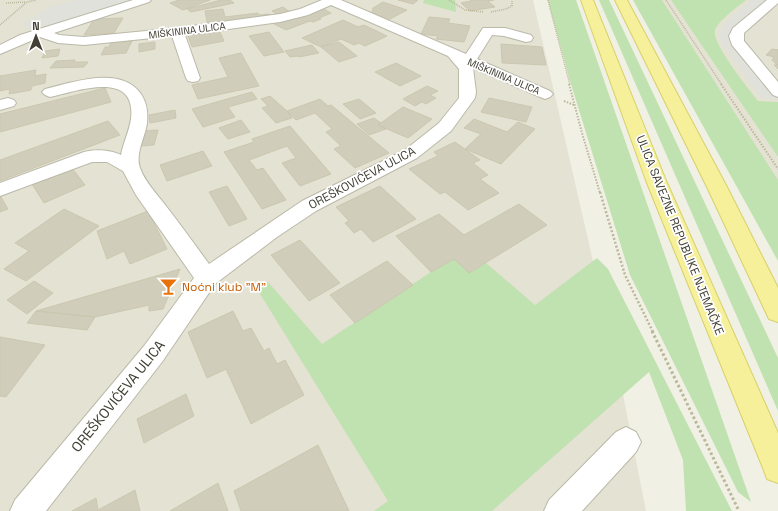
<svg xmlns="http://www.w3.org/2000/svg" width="778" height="511" viewBox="0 0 778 511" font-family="'Space Grotesk',sans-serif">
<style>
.residential{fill:#e4e2d3}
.green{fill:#c0e1b0}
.parking{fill:#e1e1dc}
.building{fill:#d1cdbb;stroke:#cbc7af}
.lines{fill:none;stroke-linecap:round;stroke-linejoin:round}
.minor-casing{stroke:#bbb9a8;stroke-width:2}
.major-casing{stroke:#d8d06b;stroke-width:2}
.path-far3{stroke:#bbb79a;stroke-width:1.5;stroke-dasharray:1 1;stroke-linecap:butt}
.path-far2{stroke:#bbb79a;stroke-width:2;stroke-dasharray:1.5 1.5;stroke-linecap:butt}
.path-far1{stroke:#bbb79a;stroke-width:2.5;stroke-dasharray:2 2;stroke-linecap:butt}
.path{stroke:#bbb79a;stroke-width:3;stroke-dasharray:2.5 2.5;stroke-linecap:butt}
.minor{fill:#fff;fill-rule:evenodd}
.major{fill:#f5f099;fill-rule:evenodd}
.labels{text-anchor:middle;stroke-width:3.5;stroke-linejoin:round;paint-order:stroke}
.far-street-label{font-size:10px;fill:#424035;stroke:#fff}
.street-label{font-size:12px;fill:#424035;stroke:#fff}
.food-label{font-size:12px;fill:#c56008;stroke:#fff;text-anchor:start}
.near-street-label{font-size:14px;fill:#424035;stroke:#fff}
</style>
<rect width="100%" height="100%" fill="#f0f0e4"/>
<path class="residential" d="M0 0H533L619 374 646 511H0Z
M651 0H778V187Z"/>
<path class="green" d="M424 0H455L456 12 423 3Z
M548 0H576L751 502 738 492 630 275 570 81Z
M599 0H609L778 358V411Z
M633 0H662L778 180V261Z
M671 0H746C737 7 719 20 715 30 711 43 749 89 758 101L778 102V157Z
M597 258 608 269 732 511H686L683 460 649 372 492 511H374L388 501 257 289 268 282 322 344 431 272 454 259 486 263 535 305Z"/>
<path class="parking" d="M75 0H137L32 32 23 24 49 7Z
M751 0H765L737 25 729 36 734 48 776 99 761 98 720 40 719 36 724 25Z"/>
<path class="building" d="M179 0H210L183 10 170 3Z
M221 0H230L234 3 191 12 187 9Z
M398 0H418L413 4Z
M470 0H494L488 1 495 7 470 11 461 3 471 1Z
M383 2 407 10 388 20 372 14 373 8Z
M283 7 291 13 280 16 272 11Z
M322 8 331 13 319 18 321 19 313 22 310 21 286 30 272 23 288 19 291 20Z
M223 9 225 17 258 13 259 15 269 14 270 17 208 26 205 11Z
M429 17 450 19 448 23 470 26 464 42 436 39 438 36 421 34Z
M123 18 114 33 84 35 94 19Z
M343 20 358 27 364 25 387 36 365 46 359 43 354 45 341 39 321 47 302 38Z
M219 30 224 41 192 47 188 36Z
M269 32 284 52 264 56 249 36Z
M132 41 126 53 101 55 105 47H109L111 42Z
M155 42V49L139 52V44Z
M339 42 357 56 339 62 321 47Z
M501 44 542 47 546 65 502 63Z
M312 45 319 53 299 57 298 56 290 57 285 51Z
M60 49 58 56 42 58 45 51Z
M772 49 777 50 778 49V69L774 65H777L772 60 774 57 766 55Z
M241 53 259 86 198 99 192 85 228 77 219 58Z
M75 60 74 62H88L84 67 50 68 56 61Z
M396 63 421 76 400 86 375 72Z
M36 70 35 76 46 74 45 83 32 86 31 90 9 94 10 89 0 91V76Z
M427 86 438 91 430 95 436 98 426 104 422 102 415 106 403 99Z
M105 88 111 102 0 132V114Z
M252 92 257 99 228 107 235 117 203 127 192 109Z
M270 96 287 111 292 118 276 123 262 108 268 106 261 99Z
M489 98 532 107 526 122 481 112Z
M320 99 328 106 331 105 389 153 355 168 334 149 341 146 326 132 332 129 315 113 296 120 287 111Z
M359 99 376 113 360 119 343 104Z
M403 107 432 119 408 138 378 125Z
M175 110 176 118 150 123 149 115Z
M374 118 381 123 378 125 386 129 369 135 357 124Z
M474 119 507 132 518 122 535 129 501 164 465 149 481 134 464 128Z
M241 120 250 132 228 139 219 128Z
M108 121 120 135 0 181V160Z
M290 126 331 174 300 186 282 163 296 158 287 146 249 160 257 170 263 168 286 200 262 209 224 152 254 142 252 139Z
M158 130 154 145 141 146 145 131Z
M455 142 480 160 473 163 488 175 480 179 499 193 468 210 445 192 440 194 409 169 438 156 434 152Z
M203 151 212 166 167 181 160 165Z
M72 168 85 185 44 203 32 184Z
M227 186 247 219 229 226 209 192Z
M380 186 416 219 373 242 361 229 354 233 345 223 349 221 336 207Z
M1 197 8 209 0 212V198Z
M519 204 547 225 469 273 454 259 431 272 396 236 439 214 464 235Z
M64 209 99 226 26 281 4 269 29 251 15 243Z
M148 211 167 249 130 264 124 251 107 259 97 231Z
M300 240 340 283 309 301 271 255Z
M387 261 413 285 355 323 330 295Z
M180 269 163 309 149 311V305L95 317 36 311Z
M34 281 53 293 27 314 7 300Z
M36 311 95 317 87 330 27 323Z
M233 311 243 331 251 328 264 351 269 348 277 364 285 360 304 395 251 424 226 369 207 378 188 332Z
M0 337 45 345 6 397 0 396Z
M186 394 194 416 144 443 137 419Z
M318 445 349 511H241L234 491Z
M218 483 228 511H170Z
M135 490 140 511H72L96 498 98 510Z"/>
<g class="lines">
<defs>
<path id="minor" d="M133 0H151L149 2 54 33 59 35 84 37 177 28 280 14 300 9 322 0H341L466 54 483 28H505L531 35 533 38 531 41 526 42 504 36 492 35 477 59 550 91 553 94 550 97 545 99 540 97 473 68 476 92 475 98 451 131 417 158 316 211 277 237 215 284 162 362 46 511H10L15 500 144 346 194 278 136 195 123 171 107 162H92L0 196V183L84 152C95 149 111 150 121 155 123 143 129 132 131 119 137 69 77 91 50 97L45 95 42 92 45 89C73 82 121 65 141 94 147 103 148 113 147 123 145 138 135 153 140 168 145 182 157 194 166 206 181 225 195 245 209 264L302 201 405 150 439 123 459 98V69L448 56 331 5 308 15 280 22 185 35 200 78 198 81 193 82 188 81 186 78 172 36 84 45 58 43 40 37 0 54V45L20 35Z
M767 0H778V3L744 33V41L778 82V97L773 95 732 45 729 36 733 28Z
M8 98 14 100 16 103 14 106 0 110V100Z
M626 427 636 432 641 442 636 452 582 511H544L549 500 616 432Z"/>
<path id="major" d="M581 0H593L667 183 778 433V483L767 479 763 468 647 183Z
M615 0H627L727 187 778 288V322L769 319 707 187Z"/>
</defs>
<use href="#minor" class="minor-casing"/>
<use href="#major" class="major-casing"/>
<path class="path-far3" d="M449 0 465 10 484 12
M548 0 570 85
M666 0 722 85
M6 3 26 2
M491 12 506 9 512 6V0
M0 25 27 2 36 0"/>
<path class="path-far2" d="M569 84 582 133 600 193
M721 84 778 169
M564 101 574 105"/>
<path class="path-far1" d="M600 192 625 275 653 332"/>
<path class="path" d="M652 331 739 511"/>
<use href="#minor" class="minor"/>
<use href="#major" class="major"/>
</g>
<defs>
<symbol id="bar-bare" viewBox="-9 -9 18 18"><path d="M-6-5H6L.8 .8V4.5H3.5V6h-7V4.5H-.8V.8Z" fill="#e8710a" stroke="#fff" stroke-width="2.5" paint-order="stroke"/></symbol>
</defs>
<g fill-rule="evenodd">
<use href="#bar-bare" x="156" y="274" width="25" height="25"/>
</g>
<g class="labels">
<g class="far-street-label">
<text transform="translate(187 30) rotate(-7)" y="4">MIŠKININA ULICA</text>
<text transform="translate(504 76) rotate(23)" y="4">MIŠKININA ULICA</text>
</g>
<g class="street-label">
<text transform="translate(362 178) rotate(-28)" y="4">OREŠKOVIĆEVA ULICA</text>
<text transform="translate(680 235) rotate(68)" y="4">ULICA SAVEZNE REPUBLIKE NJEMAČKE</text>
</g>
<g class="food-label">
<text x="182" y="291">Noćni klub "M"</text>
</g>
<g class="near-street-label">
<text transform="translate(118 396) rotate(-51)" y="5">OREŠKOVIĆEVA ULICA</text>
</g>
</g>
<g transform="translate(36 36)" stroke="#ffffff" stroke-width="3" paint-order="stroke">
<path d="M0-3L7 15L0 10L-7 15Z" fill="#424035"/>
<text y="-6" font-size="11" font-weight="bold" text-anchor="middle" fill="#424035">N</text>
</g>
</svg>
